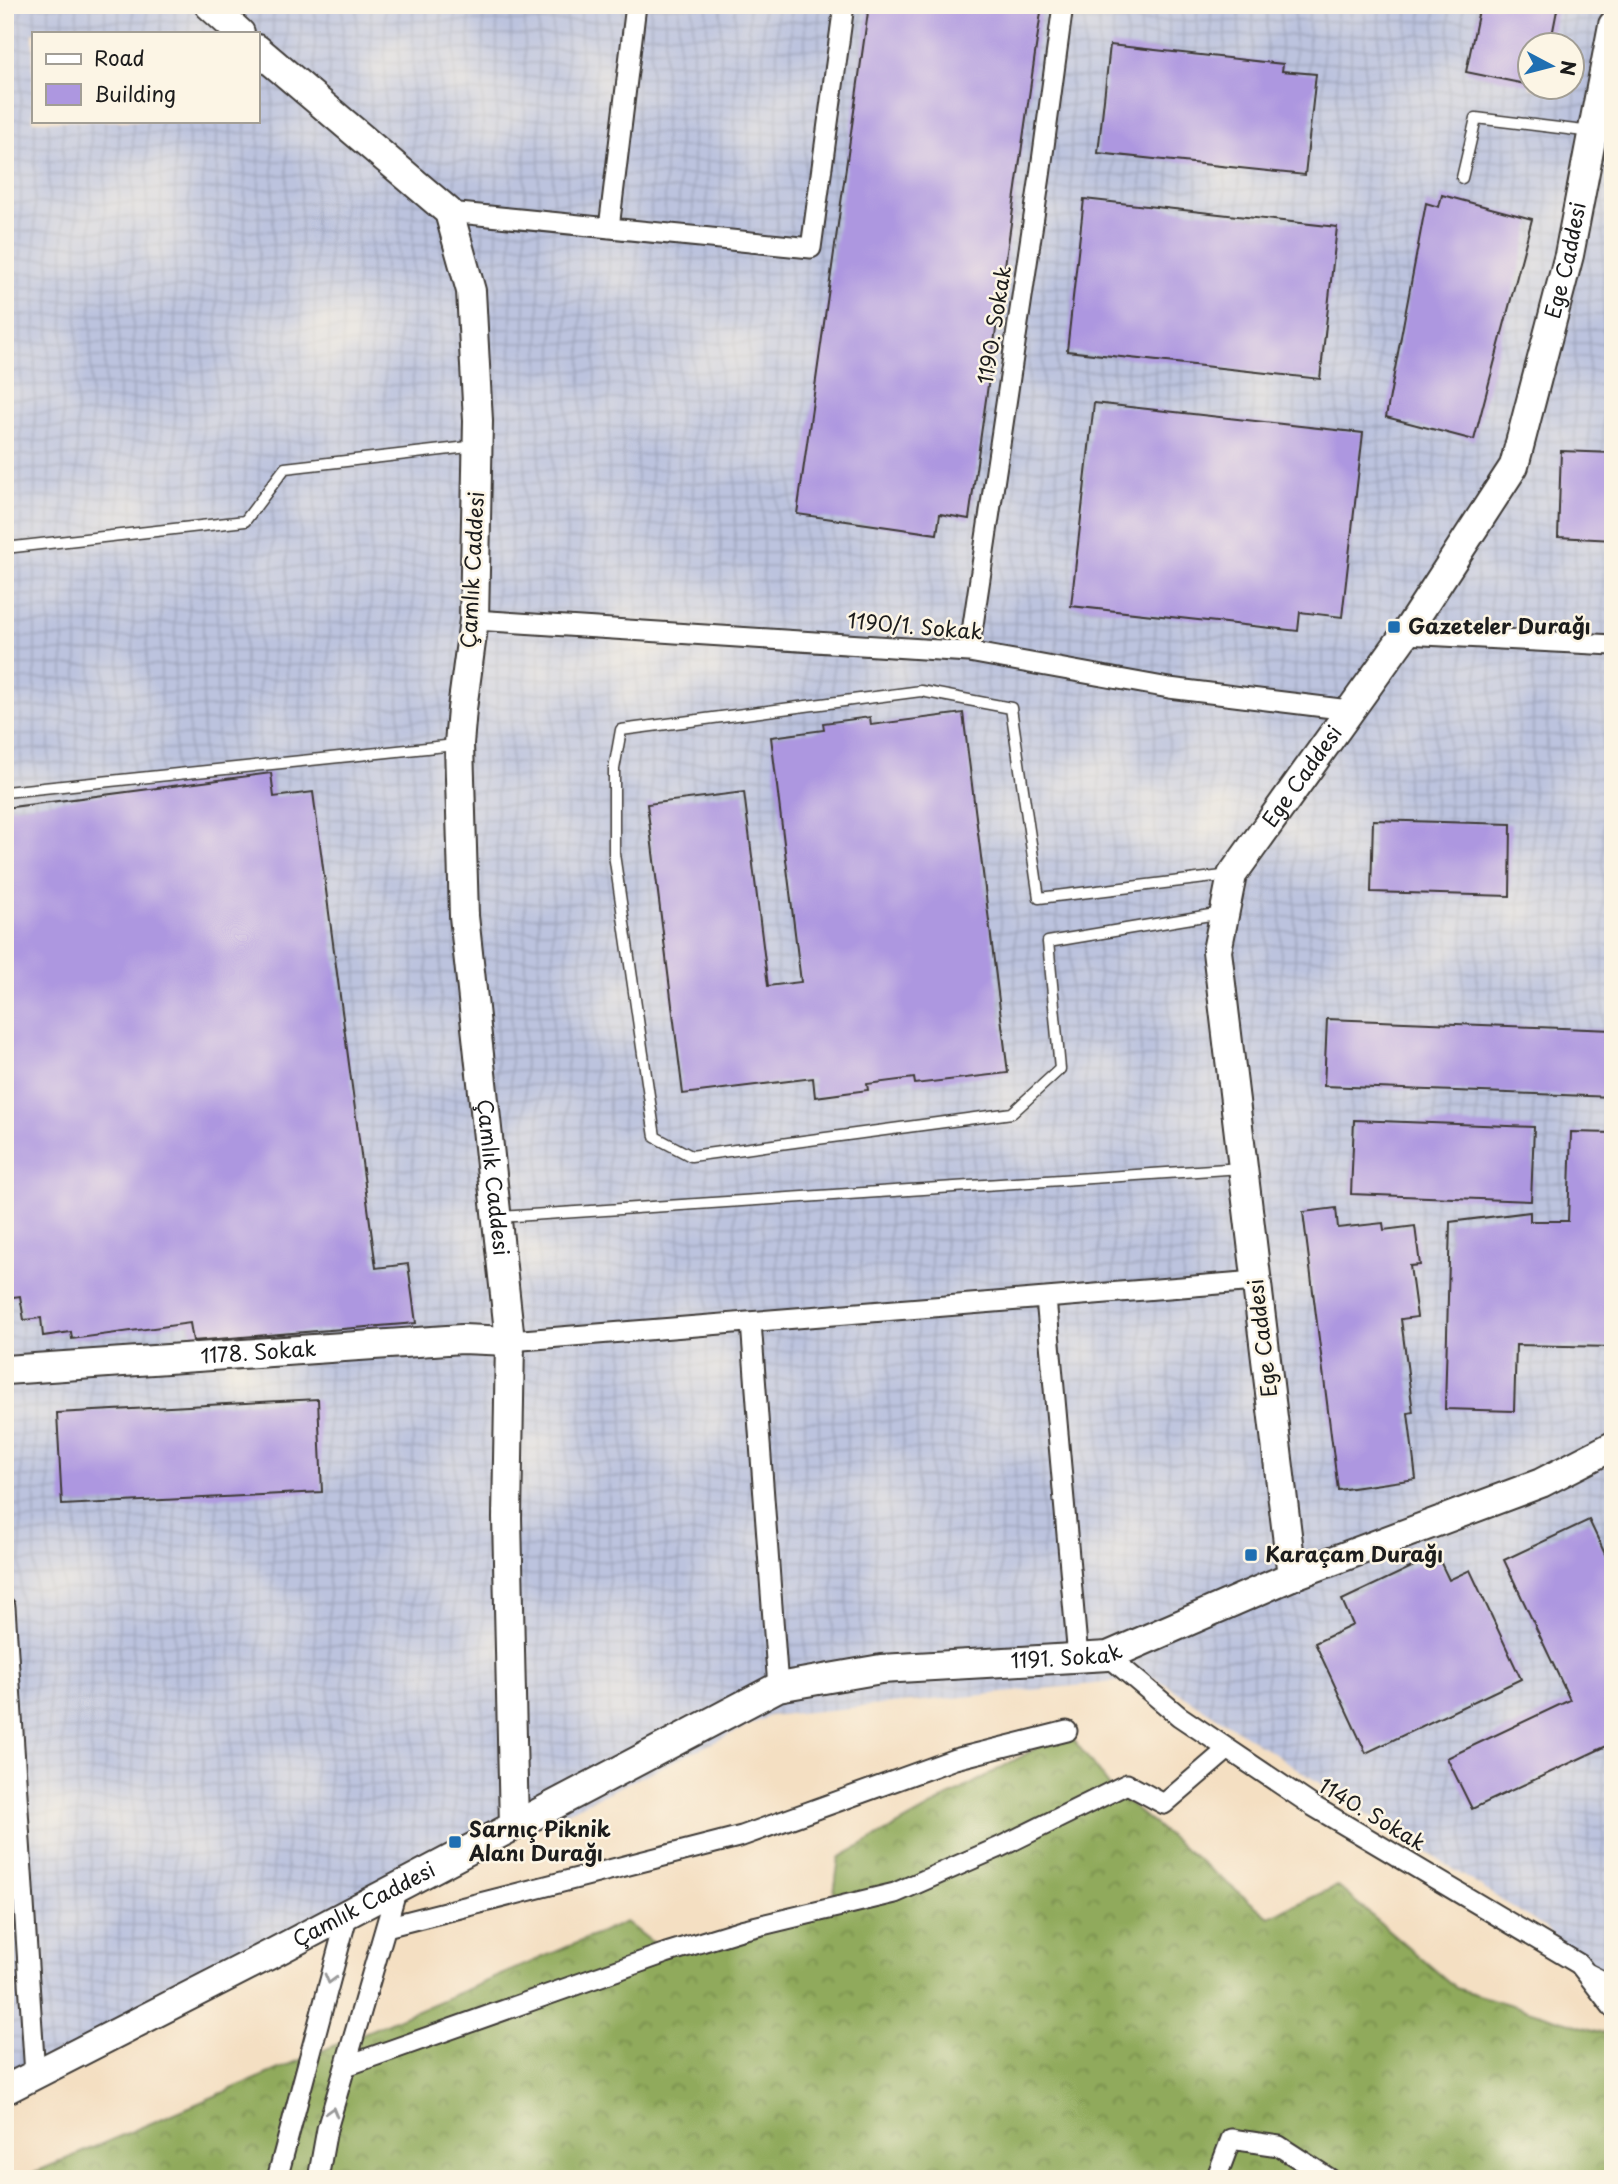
<svg xmlns="http://www.w3.org/2000/svg" width="1618" height="2184" viewBox="0 0 1618 2184" font-family="'Playpen Sans',sans-serif">
<style>
.industrial{fill:url(#industrial-grid);fill-rule:evenodd}
.forest{fill:url(#forest-crowns);stroke:#56633c;stroke-width:2}
.building{fill:#ad97e0}
.lines{fill:none;stroke-linecap:round;stroke-linejoin:round}
.lane-casing{stroke:#3c3935;stroke-width:13}
.street-casing{stroke:#3c3935;stroke-width:23}
.secondary-casing{stroke:#3c3935;stroke-width:32}
.lane{stroke:#fff;stroke-width:10}
.street{stroke:#fff;stroke-width:19}
.secondary{stroke:#fff;stroke-width:28}
.oneway{stroke:#999}
.poi-dot{fill:#1f6fb2;stroke:#fcf5e5;stroke-width:2.5}
.labels{text-anchor:middle;stroke-width:5;stroke-linejoin:round;paint-order:stroke}
.street-label{font-size:21px;fill:#1c1c1c;stroke:#fcf5e5}
.poi-label{font-size:21px;font-weight:bold;fill:#1c1c1c;stroke:#fcf5e5;text-anchor:start}
</style>
<defs>
<pattern id="industrial-grid" width="8" height="8" patternUnits="userSpaceOnUse" patternTransform="scale(1.75)"><rect width="8" height="8" fill="#bcc3de"/><path d="M0 4h8M4 0v8" fill="none" stroke="#a1a7be"/></pattern>
<pattern id="forest-crowns" width="20" height="18" patternUnits="userSpaceOnUse" patternTransform="scale(1.75)"><rect width="20" height="18" fill="#90aa5c"/><path d="M2 6a3 3 0 1 1 6 0M12 15a3 3 0 1 1 6 0" fill="none" stroke="#758a4b"/></pattern>
</defs>
<rect width="100%" height="100%" fill="#fcf5e5"/>
<filter id="ink" filterUnits="userSpaceOnUse"><feTurbulence type="fractalNoise" baseFrequency=".0143" numOctaves="2"/><feDisplacementMap in="SourceGraphic" scale="14" xChannelSelector="R" yChannelSelector="G"/><feConvolveMatrix kernelMatrix="1 2 1 2 8 2 1 2 1" color-interpolation-filters="sRGB"/></filter>
<filter id="wash" filterUnits="userSpaceOnUse"><feTurbulence type="fractalNoise" baseFrequency=".00686" numOctaves="4" result="noise"/><feDisplacementMap in="SourceGraphic" scale="28" xChannelSelector="R" yChannelSelector="G"/><feGaussianBlur stdDeviation="1.57" result="paint"/><feColorMatrix in="noise" values="0 0 0 0 0 0 0 0 0 0 0 0 0 0 0 0 0 1.4 0 .05"/><feComposite in="paint" operator="in"/></filter>
<g filter="url(#wash)">
<rect width="100%" height="100%" fill="#f4dfc2"/>
<path class="industrial" d="M5 5H1613V1994L1545 1928 1156 1678 769 1716 5 2079ZM33 33H257V121H33ZM1530 46H1572V88H1530Z"/>
<path class="forest" d="M1067 1731 1113 1791 1269 1917 1337 1886 1456 1988 1613 2036V2179H19L626 1922 666 1953 832 1908 839 1858Z"/>
<g id="blocks">
<path class="building" d="M869 5H1042L969 519 940 514 937 534 797 514Z
M1480 5H1558L1550 46H1530V85L1466 72Z
M1110 45 1283 64 1282 71 1316 74 1305 175 1098 153Z
M1442 195 1532 219 1474 440 1386 417 1426 203 1439 207Z
M1084 199 1337 227 1320 379 1067 351Z
M1094 403 1363 433 1342 617 1300 612 1298 631 1071 606Z
M1561 451 1613 453V540L1558 537Z
M963 713 1008 1073 915 1084 914 1078 867 1084 868 1090 815 1097 813 1078 683 1094 647 804 744 792 768 986 801 982 771 737 824 730 823 723 870 717 871 725Z
M271 773 274 797 313 792 376 1268 408 1264 416 1323 193 1341 190 1323 72 1339 71 1332 43 1336 41 1318 24 1320 20 1296 5 1298V808Z
M1373 820 1511 824 1510 896 1371 892Z
M1327 1019 1613 1030V1097L1324 1086Z
M1354 1120 1534 1127 1531 1201 1351 1194Z
M1571 1132 1613 1133V1347L1516 1345 1514 1411 1445 1409 1450 1222 1530 1212V1221H1568Z
M1336 1208 1338 1228 1383 1223 1384 1230 1415 1226 1420 1265 1410 1266 1417 1317 1401 1319 1413 1412 1408 1413 1416 1479 1338 1490 1303 1212Z
M318 1399 322 1492 62 1505 57 1413Z
M1589 1520 1613 1571V1743L1472 1809 1447 1758 1570 1700 1504 1560Z
M1437 1555 1449 1580 1470 1570 1521 1679 1366 1753 1315 1643 1353 1625 1342 1600Z"/>
</g>
</g>
<g filter="url(#ink)">
<use href="#blocks" fill-opacity="0" stroke="#3c3935" stroke-width="2"/>
<g class="lines">
<defs>
<path id="lane" d="M1462 178 1476 118 1592 132
M5 548 245 521 285 468 477 446
M5 792 455 745
M1222 913 1048 942 1060 1069 1012 1113 691 1156 655 1137 614 854V769L621 730 921 691 1011 708 1039 898 1231 875
M499 1217 1242 1168
M1589 1969 1613 1981"/>
<path id="street" d="M449 212 811 248 844 5
M609 228 636 5
M474 620 969 652 1169 688 1349 710
M1405 634 1613 645
M969 652 1040 176 1063 5
M1046 1298 1078 1658
M751 1322 778 1687
M510 1341 1256 1281
M5 1607 35 2075
M1108 1656 1179 1716 1313 1806 1579 1964 1613 2008
M386 1927 742 1836 955 1759 1067 1731
M346 2066 666 1953 741 1930 895 1893 1000 1847 1127 1784 1164 1804 1228 1749
M277 2179 348 1913
M318 2179 327 2129 397 1888
M1216 2179 1231 2139 1279 2146 1330 2179"/>
<g id="secondary">
<path d="M209 5 240 33"/>
<path id="s1" d="M257 49 449 212 471 291 478 421 474 620 462 709 459 744 464 916 510 1341 507 1518 514 1826"/>
<path id="s2" d="M5 1370 462 1339 510 1341"/>
<path id="s3" d="M1292 1576 1217 951 1232 875 1405 634 1514 466 1569 255 1613 25"/>
<path id="s4" d="M5 2090 271 1954 778 1687 881 1669 1108 1656 1292 1576 1541 1483 1613 1446"/>
</g>
</defs>
<use href="#lane" class="lane-casing"/>
<use href="#street" class="street-casing"/>
<use href="#secondary" class="secondary-casing"/>
<use href="#lane" class="lane"/>
<use href="#street" class="street"/>
<use href="#secondary" class="secondary"/>
</g>
<defs><path id="oneway-chevron" d="M-2-3.5L2.5 0L-2 3.5" fill="none" stroke-width="1.6" stroke-linecap="round" stroke-linejoin="round" transform="scale(1.75)"/></defs>
<g class="oneway">
<use href="#oneway-chevron" transform="translate(330 1979) rotate(105)"/>
<use href="#oneway-chevron" transform="translate(332 2112) rotate(-74)"/>
</g>
</g>
<g class="poi-dot">
<rect x="1387" y="620" width="14" height="14" rx="3.5"/>
<rect x="1244" y="1548" width="14" height="14" rx="3.5"/>
<rect x="448" y="1835" width="14" height="14" rx="3.5"/>
</g>
<g class="labels">
<g class="street-label">
<text dy="7" stroke="none"><textPath href="#s3" startOffset="1416">Ege Caddesi</textPath></text>
<text transform="translate(995 325) rotate(-81)" y="7">1190. Sokak</text>
<text transform="translate(473 570) rotate(-87)" y="7">Çamlık Caddesi</text>
<text transform="translate(915 627) rotate(5)" y="7">1190/1. Sokak</text>
<text dy="7" stroke="none"><textPath href="#s3" startOffset="828">Ege Caddesi</textPath></text>
<text dy="7" stroke="none"><textPath href="#s1" startOffset="1223">Çamlık Caddesi</textPath></text>
<text transform="translate(1263 1338) rotate(-97)" y="7">Ege Caddesi</text>
<text dy="7" stroke="none"><textPath href="#s2" startOffset="254">1178. Sokak</textPath></text>
<text dy="7" stroke="none"><textPath href="#s4" startOffset="1162">1191. Sokak</textPath></text>
<text transform="translate(1372 1815) rotate(31)" y="7">1140. Sokak</text>
<text dy="7" stroke="none"><textPath href="#s4" startOffset="404">Çamlık Caddesi</textPath></text>
</g>
<g class="poi-label">
<text x="1408" y="634">Gazeteler Durağı</text>
<text x="1265" y="1562">Karaçam Durağı</text>
<text x="469" y="1837">Sarnıç Piknik<tspan x="469" dy="24">Alanı Durağı</tspan></text>
</g>
</g>
<rect width="1618" height="2184" fill="none" stroke="#fcf5e5" stroke-width="28"/>
<rect x="32" y="32" width="228" height="91" fill="#fcf5e5" stroke="#a29e95" stroke-width="2"/>
<rect x="46" y="54" width="35" height="10" fill="#ffffff" stroke="#a29e95" stroke-width="2"/>
<text x="94" y="66" font-size="21" fill="#1c1c1c">Road</text>
<rect x="46" y="84" width="35" height="21" fill="#ad97e0" stroke="#a29e95" stroke-width="2"/>
<text x="94" y="102" font-size="21" fill="#1c1c1c">Building</text>
<g transform="translate(1551 66) rotate(97)"><circle r="33" fill="#fcf5e5" stroke="#a29e95" stroke-width="2"/>
<path d="M0-5L12 26L0 18L-12 26Z" fill="#1f6fb2"/>
<text y="-10" font-size="19" font-weight="bold" text-anchor="middle" fill="#1c1c1c">N</text>
</g>
</svg>
